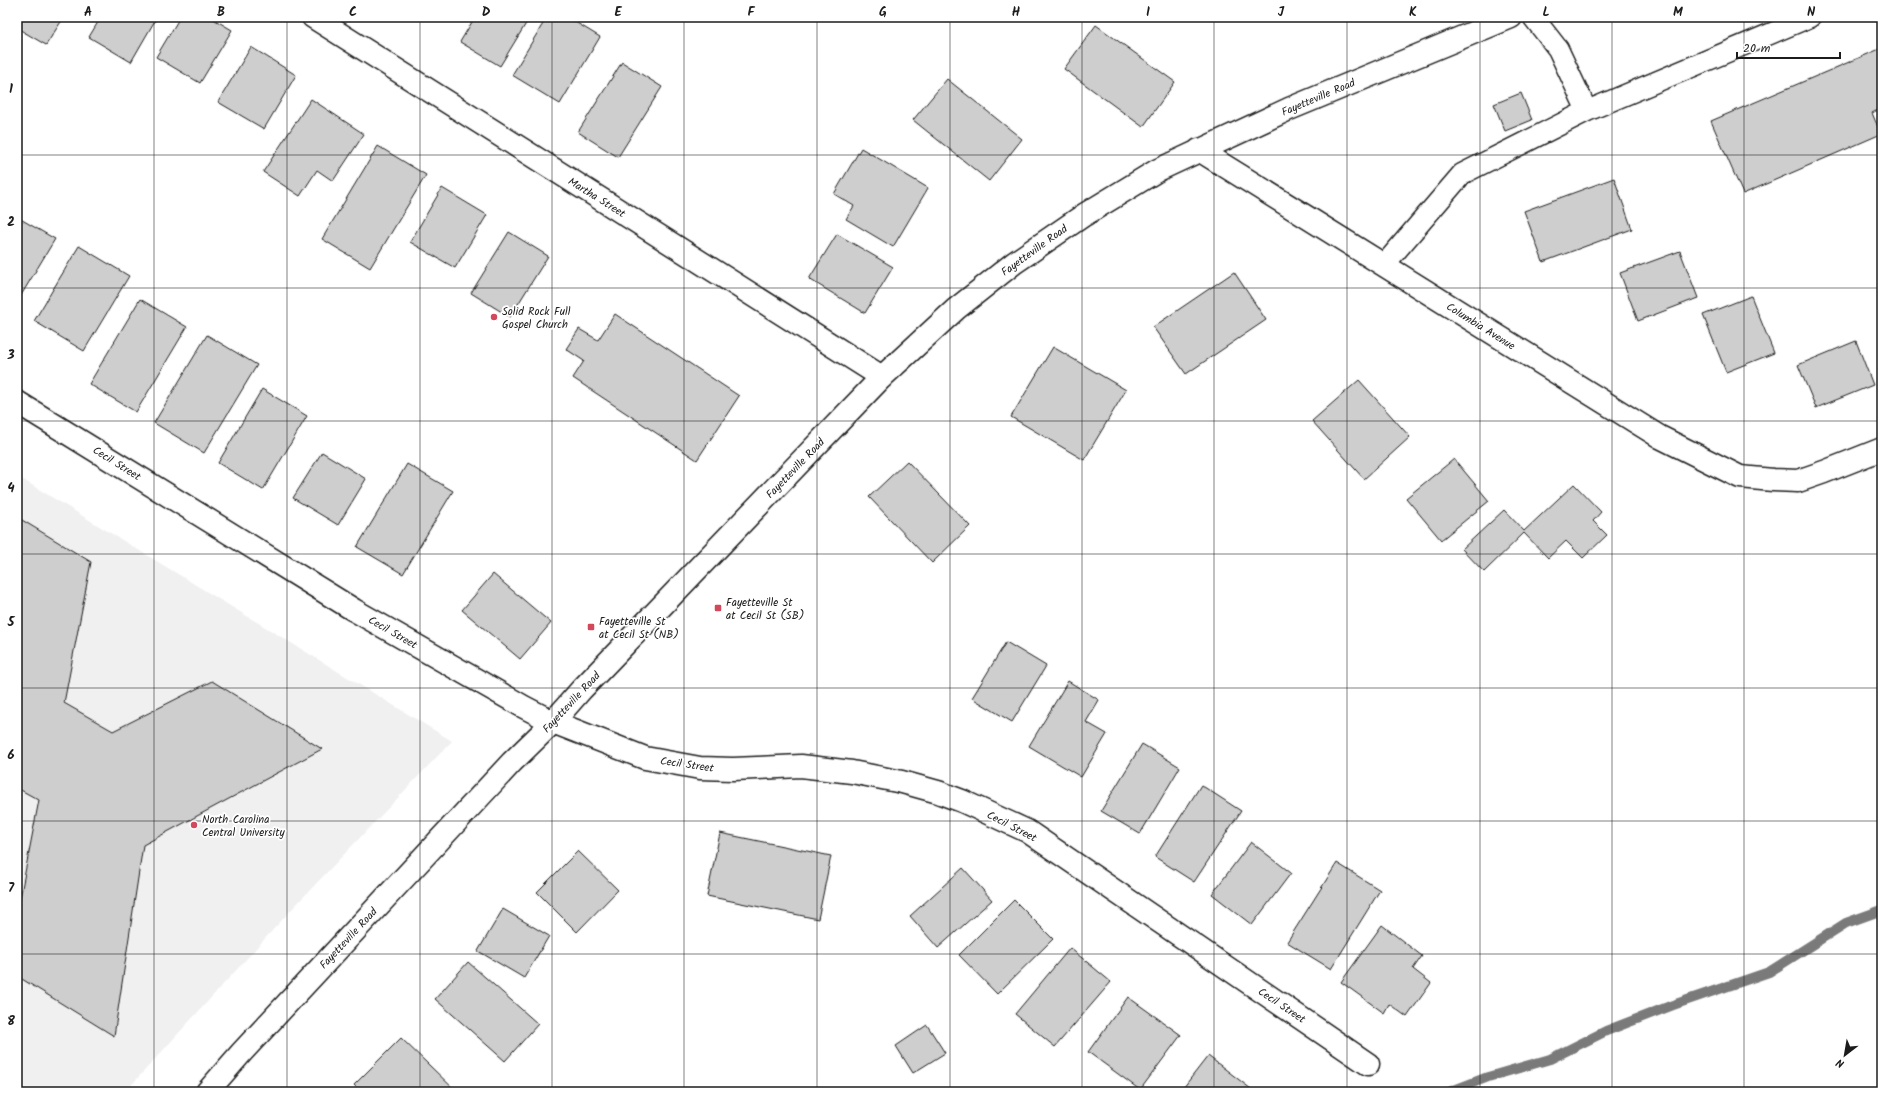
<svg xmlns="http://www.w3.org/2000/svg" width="1899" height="1109" viewBox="0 0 1899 1109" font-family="Kalam,sans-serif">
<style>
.built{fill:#f0f0f0}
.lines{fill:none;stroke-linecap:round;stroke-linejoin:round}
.stream{stroke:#7a7a7a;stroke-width:10}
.building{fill:#cecece;stroke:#1c1c1c}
.service-casing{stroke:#1c1c1c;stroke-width:23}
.minor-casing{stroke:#1c1c1c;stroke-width:25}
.tertiary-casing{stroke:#1c1c1c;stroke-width:25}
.secondary-casing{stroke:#1c1c1c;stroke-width:25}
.service{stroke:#fff;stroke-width:20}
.minor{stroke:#fff;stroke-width:22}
.tertiary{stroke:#fff;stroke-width:22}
.secondary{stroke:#fff;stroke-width:22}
.grid{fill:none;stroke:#1c1c1c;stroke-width:1;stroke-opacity:0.55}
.poi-dot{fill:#d1495b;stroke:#fff;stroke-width:1.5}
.labels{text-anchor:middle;stroke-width:3.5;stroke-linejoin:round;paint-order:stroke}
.street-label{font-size:11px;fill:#1c1c1c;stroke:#fff}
.poi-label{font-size:11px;fill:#1c1c1c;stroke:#fff;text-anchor:start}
.neatline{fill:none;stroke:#1c1c1c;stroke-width:1.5}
.grid-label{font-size:13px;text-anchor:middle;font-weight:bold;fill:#1c1c1c}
</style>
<rect width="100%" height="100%" fill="#fff"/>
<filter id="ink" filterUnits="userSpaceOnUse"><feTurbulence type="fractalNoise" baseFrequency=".025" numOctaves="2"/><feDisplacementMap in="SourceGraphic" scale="8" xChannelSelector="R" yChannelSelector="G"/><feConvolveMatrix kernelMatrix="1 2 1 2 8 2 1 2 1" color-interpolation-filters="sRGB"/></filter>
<g filter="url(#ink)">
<path class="built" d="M17 476 452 741 291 910 125 1092H17Z"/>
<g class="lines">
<path class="stream" d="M1449 1092 1488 1077 1550 1059 1606 1031 1673 1005 1769 972 1846 923 1882 910"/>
</g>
<path class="building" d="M17 17H64L46 45 17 28Z
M101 17H157L131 62 89 37Z
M180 17H210L232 30 200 83 156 57Z
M475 17H530L500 66 460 42Z
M547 17H567L600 37 560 104 512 75Z
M1096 25 1175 82 1143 127 1064 69Z
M251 47 296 75 264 129 218 102Z
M1882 48V108L1872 113 1881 134 1743 194 1711 121Z
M622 62 662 87 618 157 578 132Z
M947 79 1022 139 989 181 913 120Z
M1521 93 1532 120 1505 131 1494 104Z
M311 99 364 134 333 181 317 170 300 196 263 172Z
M378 146 426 175 370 268 322 239Z
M861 148 928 188 893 247 846 219 854 206 834 194Z
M1614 178 1632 229 1543 262 1524 211Z
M442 188 487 215 455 268 410 242Z
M17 217 55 239 17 302Z
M509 232 548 256 510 317 471 293Z
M837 234 893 267 865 313 809 279Z
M79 246 129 276 84 351 34 321Z
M1680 251 1698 298 1638 321 1620 273Z
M1234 272 1266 320 1186 374 1153 327Z
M1751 296 1774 353 1726 372 1703 315Z
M140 299 187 327 136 412 89 384Z
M615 314 739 396 697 460 573 378 584 361 566 349 579 329 598 340Z
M207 335 257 365 204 453 154 423Z
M1856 341 1873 385 1816 408 1798 365Z
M1053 347 1126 390 1084 460 1011 417Z
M1359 380 1410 437 1364 479 1312 421Z
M262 389 307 416 263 490 218 463Z
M322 452 366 479 338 525 293 498Z
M1454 459 1489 501 1441 540 1406 498Z
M907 461 970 526 932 563 869 497Z
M407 464 453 491 403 574 357 547Z
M1574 484 1601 512 1593 521 1607 535 1583 558 1566 541 1548 558 1524 533 1484 572 1462 549 1504 510 1524 531Z
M17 517 91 562 64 703 113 731 212 681 322 749 143 845 114 1036 17 976V914L39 800 17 788Z
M493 574 551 623 520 659 462 610Z
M1006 642 1046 666 1012 722 972 698Z
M1068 681 1099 700 1086 722 1107 734 1081 777 1029 746Z
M1142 744 1180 767 1140 834 1101 811Z
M1201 785 1241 811 1194 882 1155 857Z
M720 833 831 856 818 919 707 896Z
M1251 842 1291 873 1252 925 1212 894Z
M578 851 618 890 577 932 537 892Z
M1337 863 1380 890 1331 969 1287 942Z
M963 868 992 900 938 948 910 916Z
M1014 900 1053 939 997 994 959 955Z
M503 909 549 936 524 978 478 951Z
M1382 925 1422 956 1413 969 1431 983 1407 1017 1389 1004 1384 1013 1341 982Z
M1070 948 1111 982 1055 1047 1015 1014Z
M468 962 538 1024 505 1061 435 999Z
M1128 997 1181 1035 1140 1090 1088 1052Z
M927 1025 945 1053 913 1073 896 1046Z
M401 1038 457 1092H361L354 1085Z
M1208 1056 1255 1092H1180Z"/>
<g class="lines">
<defs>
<path id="service" d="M1533 17 1558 49 1587 111 1810 17
M1384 265 1462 174 1587 111"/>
<path id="minor" d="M313 17 882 377
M1199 150 1660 437 1740 477 1773 480 1798 481 1824 472 1882 449
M553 722 645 758 700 768 733 769 801 766 852 772 902 782 938 792 962 801 1027 831 1368 1064"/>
<path id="tertiary" d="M17 402 354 610 524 707 553 722"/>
<path id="secondary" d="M207 1092 242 1052 512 762 553 722 581 690 882 377 956 309 1014 263 1084 215 1158 170 1289 109 1511 17"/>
</defs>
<use href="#service" class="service-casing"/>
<use href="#minor" class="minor-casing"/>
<use href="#tertiary" class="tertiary-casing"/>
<use href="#secondary" class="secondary-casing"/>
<use href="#service" class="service"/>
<use href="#minor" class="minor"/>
<use href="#tertiary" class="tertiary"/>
<use href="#secondary" class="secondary"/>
</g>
</g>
<path class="grid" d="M154 17V1092M287 17V1092M420 17V1092M552 17V1092M684 17V1092M817 17V1092M950 17V1092M1082 17V1092M1214 17V1092M1347 17V1092M1480 17V1092M1612 17V1092M1744 17V1092M17 155H1882M17 288H1882M17 421H1882M17 554H1882M17 688H1882M17 821H1882M17 954H1882"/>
<g class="poi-dot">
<circle cx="494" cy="317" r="4"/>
<rect x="714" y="604" width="8" height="8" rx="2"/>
<rect x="587" y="623" width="8" height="8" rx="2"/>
<circle cx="194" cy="825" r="4"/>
</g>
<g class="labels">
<g class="street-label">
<text transform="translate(1318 97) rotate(-23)" y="4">Fayetteville Road</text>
<text transform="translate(597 197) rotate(32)" y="4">Martha Street</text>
<text transform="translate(1034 250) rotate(-36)" y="4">Fayetteville Road</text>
<text transform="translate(1481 326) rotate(32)" y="4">Columbia Avenue</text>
<text transform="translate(117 463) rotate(32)" y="4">Cecil Street</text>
<text transform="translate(795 468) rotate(-46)" y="4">Fayetteville Road</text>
<text transform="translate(393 632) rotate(30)" y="4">Cecil Street</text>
<text transform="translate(571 702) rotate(-47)" y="4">Fayetteville Road</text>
<text transform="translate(687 764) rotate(8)" y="4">Cecil Street</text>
<text transform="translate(1012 826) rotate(27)" y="4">Cecil Street</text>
<text transform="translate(348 938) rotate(-47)" y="4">Fayetteville Road</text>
<text transform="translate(1282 1005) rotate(34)" y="4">Cecil Street</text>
</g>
<g class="poi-label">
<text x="502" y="315">Solid Rock Full<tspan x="502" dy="13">Gospel Church</tspan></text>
<text x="726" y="606">Fayetteville St<tspan x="726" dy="13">at Cecil St (SB)</tspan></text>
<text x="599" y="625">Fayetteville St<tspan x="599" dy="13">at Cecil St (NB)</tspan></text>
<text x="202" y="823">North Carolina<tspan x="202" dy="13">Central University</tspan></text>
</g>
</g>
<rect width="1899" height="1109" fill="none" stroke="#fff" stroke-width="44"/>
<g transform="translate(1845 1055) rotate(211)" stroke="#ffffff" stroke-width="3" paint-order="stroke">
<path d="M0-3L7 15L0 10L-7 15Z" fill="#1c1c1c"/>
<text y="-6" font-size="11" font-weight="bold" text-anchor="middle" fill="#1c1c1c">N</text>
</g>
<path d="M1737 52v6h103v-6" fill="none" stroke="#1c1c1c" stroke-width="2"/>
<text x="1743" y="52" font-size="12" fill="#1c1c1c" stroke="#ffffff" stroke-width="3" paint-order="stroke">20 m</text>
<rect x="22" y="22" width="1855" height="1065" class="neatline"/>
<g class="grid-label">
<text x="88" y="16">A</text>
<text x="221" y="16">B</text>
<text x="353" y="16">C</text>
<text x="486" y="16">D</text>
<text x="618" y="16">E</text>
<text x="751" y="16">F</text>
<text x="883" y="16">G</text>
<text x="1016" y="16">H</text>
<text x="1148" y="16">I</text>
<text x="1281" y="16">J</text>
<text x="1413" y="16">K</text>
<text x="1546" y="16">L</text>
<text x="1678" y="16">M</text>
<text x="1811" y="16">N</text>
<text x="11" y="93">1</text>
<text x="11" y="226">2</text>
<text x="11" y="359">3</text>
<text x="11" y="492">4</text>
<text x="11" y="626">5</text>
<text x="11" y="759">6</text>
<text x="11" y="892">7</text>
<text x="11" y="1025">8</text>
</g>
</svg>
